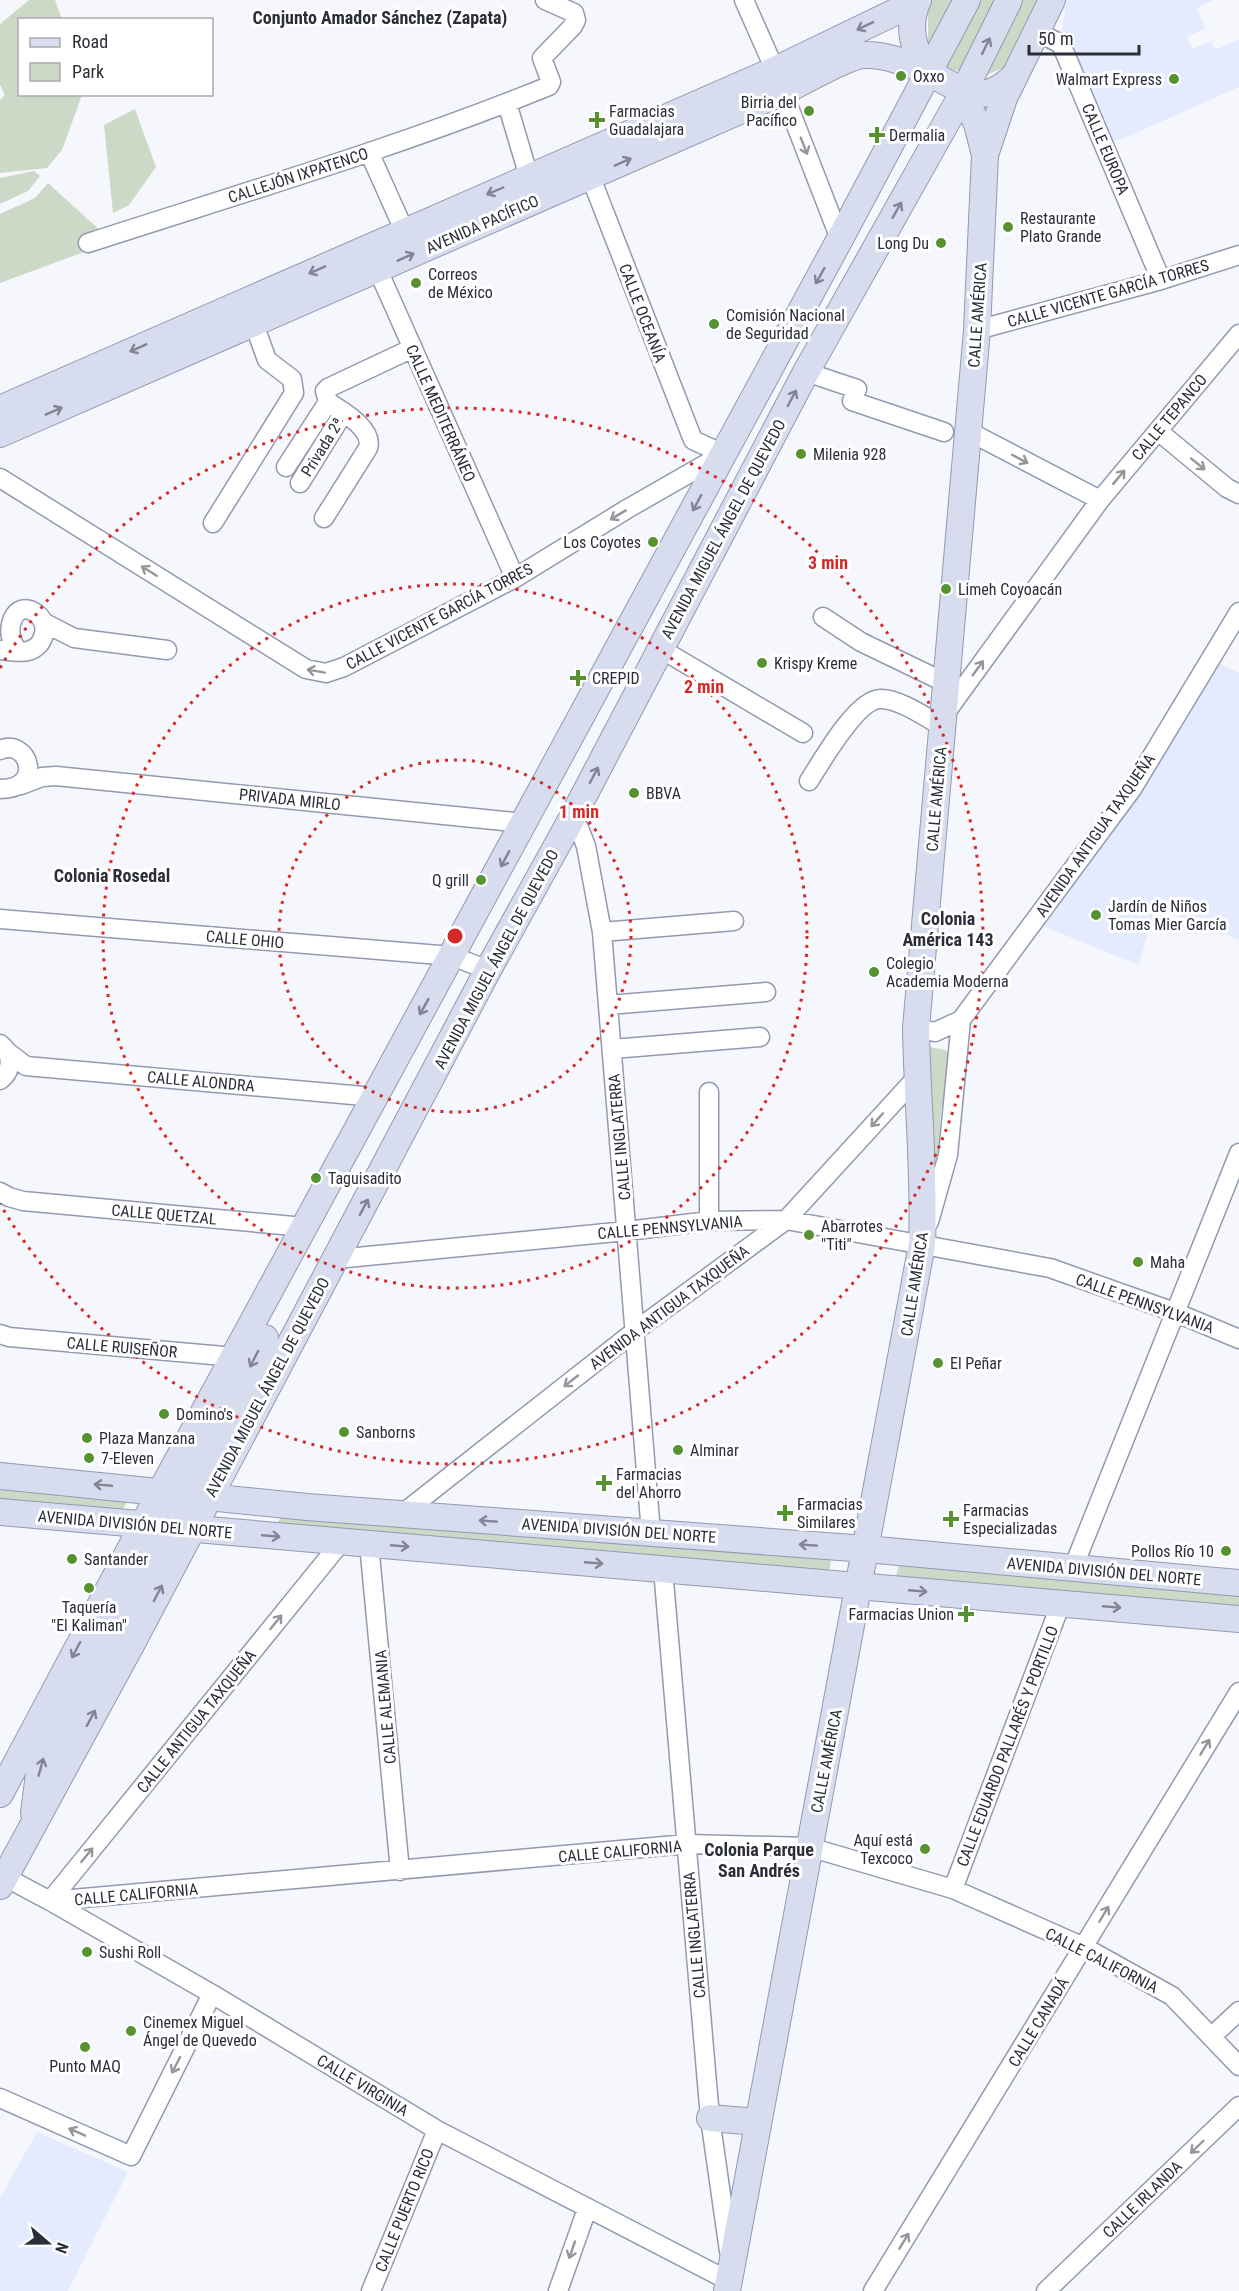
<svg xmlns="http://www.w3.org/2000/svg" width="1239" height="2291" viewBox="0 0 1239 2291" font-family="'Roboto Condensed',sans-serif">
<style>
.built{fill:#e5ebff}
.green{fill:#cdd9c7}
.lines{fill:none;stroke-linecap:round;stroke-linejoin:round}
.street-casing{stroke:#9299b1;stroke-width:21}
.secondary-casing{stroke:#9299b1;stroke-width:28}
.street{stroke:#fff;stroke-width:18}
.secondary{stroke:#d7dcee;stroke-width:26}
.oneway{stroke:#818593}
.oneway2{stroke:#95969c}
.ring{fill:none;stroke:#d62828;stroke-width:3;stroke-dasharray:3 6}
.poi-dot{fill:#579230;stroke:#fff;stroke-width:2}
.labels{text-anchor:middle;stroke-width:6;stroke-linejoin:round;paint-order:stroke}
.poi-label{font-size:16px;fill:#2b2e38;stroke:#fff;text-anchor:start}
.street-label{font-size:16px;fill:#2b2e38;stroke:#fff}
.neighbourhood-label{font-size:18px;font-weight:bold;fill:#2b2e38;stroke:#fff}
.centre{fill:#d62828;stroke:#fff;stroke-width:3}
.ring-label{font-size:18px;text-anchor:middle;font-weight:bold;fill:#d62828;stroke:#fff;stroke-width:6;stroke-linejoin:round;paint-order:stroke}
</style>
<rect width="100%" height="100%" fill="#f6f7fd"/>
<path class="built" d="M1067 0H1214L1197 8 1205 28 1187 37 1192 49 1211 41 1215 50 1239 39V87L1111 144 1061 36Z
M1211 659 1239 673V940L1155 907 1139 965 1033 922Z
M37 2132 128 2172 68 2291H0V2198Z"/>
<path class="green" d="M29 0H55L62 19 20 20V94L82 95 62 150 47 168 0 173V100L5 95 0 85V24Z
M928 0H954L928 48Z
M979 0H997L960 71 943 68Z
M1019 0H1039L1007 66 978 79Z
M135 109 156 167 129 205 113 213 104 125Z
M34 171 40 176 28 191 0 204V178Z
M48 183 103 233 119 239 0 283V214L35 198Z
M930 1047 945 1050 953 1057 941 1110 938 1153 932 1166 919 1060Z
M0 1485 132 1495 122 1510 0 1501Z
M283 1512 832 1554 829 1573 276 1526Z
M900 1561 1239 1593V1611L894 1583Z"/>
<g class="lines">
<defs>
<path id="street" d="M744 0 775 70
M1037 32 1061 44 1161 280
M783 92 840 239
M507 103 529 177
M369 152 404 230
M586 165 693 440 723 454
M88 243C242 193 399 147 549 86L551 82 542 58 573 26 576 20 574 13 545 0
M373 259 515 578
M977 330 1161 280 1239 255
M806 372 857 389 852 401 944 432
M968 431 1100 500
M1158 431 1227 488 1239 494
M286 467 328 402
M0 478 306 669 326 673 344 667 515 578 627 509 723 454
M300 483 344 412
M324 518 368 448C374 429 342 411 328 402L325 391 328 388 413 348
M213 523 294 393 292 379 267 360 254 324
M823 617 861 642 946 683
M43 622 74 638 167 650
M661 649 803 733
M0 650C9 651 20 653 28 651 45 647 50 624 37 614 15 596 0 633 19 651
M944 715 1100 500 1239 334
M0 750C28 737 46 789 0 789
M809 781C822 761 856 700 880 699 898 698 927 718 943 727
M21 785 42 777 56 776 524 823
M571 820 579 828 586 846 602 932 651 1533
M0 919 452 956 488 970
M602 932 734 921
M608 1005 766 992
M916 1028 935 1032 961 1020 1132 789 1239 612
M0 1044C13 1054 13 1070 0 1080
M612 1049 760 1037
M9 1053 26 1066 375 1097
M0 1192 9 1197 23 1201 304 1227
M709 1221V1092
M929 1222 948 1155 961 1020
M336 1259 627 1231 709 1221 786 1220 1050 1268 1177 1313 1239 1339
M0 1334 9 1337 235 1357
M402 1514 635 1331 786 1220 917 1077
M369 1544 400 1871
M1073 1568 1239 1153
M663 1569 710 2118 729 2251
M5 1877 50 1901 212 1994 437 2130 729 2281
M953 1889 1061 1603
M50 1901 687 1844 809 1847 953 1889 1084 1947 1172 1996 1239 2066
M50 1901 342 1541
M1211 2037 1239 2011
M0 2098 131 2156 212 1994
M371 2291 437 2130
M558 2291 587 2209
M873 2291 1239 1692
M1046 2291 1239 2106"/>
<path id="secondary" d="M918 0C907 25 912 50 928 72
M963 93 977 124 985 155
M0 409 775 70 918 1
M0 434 783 92C798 84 849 56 863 55 885 54 909 63 929 73 963 90 982 109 1015 75
M0 1476 307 1507 866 1549 1239 1583
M180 1509 183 1497 265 1338
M0 1512 1239 1619
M0 1794 161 1491 840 239 967 0
M34 1813 39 1774 45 1754 169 1527 171 1513
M0 1886 131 1645 488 970 571 820 806 372 963 93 1009 0
M710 2118 758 2122
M727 2291 922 1244C925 1172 917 1100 916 1028L977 330 985 155 1004 98 1052 0"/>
</defs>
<use href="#street" class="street-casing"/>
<use href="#secondary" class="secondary-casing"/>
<use href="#street" class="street"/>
<use href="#secondary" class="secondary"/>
</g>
<defs><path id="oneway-shaft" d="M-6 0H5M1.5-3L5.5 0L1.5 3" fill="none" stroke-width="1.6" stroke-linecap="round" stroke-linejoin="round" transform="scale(1.5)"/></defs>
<g class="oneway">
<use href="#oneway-shaft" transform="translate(865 26) rotate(154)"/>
<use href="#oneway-shaft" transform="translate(986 46) rotate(-64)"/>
<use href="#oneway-shaft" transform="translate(623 162) rotate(-24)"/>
<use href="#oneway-shaft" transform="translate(495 191) rotate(157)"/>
<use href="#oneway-shaft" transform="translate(897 210) rotate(-60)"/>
<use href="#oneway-shaft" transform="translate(406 257) rotate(-24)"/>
<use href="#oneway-shaft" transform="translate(317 270) rotate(156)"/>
<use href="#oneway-shaft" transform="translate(820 276) rotate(119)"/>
<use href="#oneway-shaft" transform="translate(138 348) rotate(156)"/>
<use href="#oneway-shaft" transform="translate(792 398) rotate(-62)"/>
<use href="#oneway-shaft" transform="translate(54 411) rotate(-24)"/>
<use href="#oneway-shaft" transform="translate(697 503) rotate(118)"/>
<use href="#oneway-shaft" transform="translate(594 775) rotate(-62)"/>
<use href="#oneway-shaft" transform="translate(505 859) rotate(118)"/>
<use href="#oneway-shaft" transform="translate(424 1007) rotate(119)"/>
<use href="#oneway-shaft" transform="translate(364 1207) rotate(-62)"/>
<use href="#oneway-shaft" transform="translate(254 1359) rotate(117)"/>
<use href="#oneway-shaft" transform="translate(103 1485) rotate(-175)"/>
<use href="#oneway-shaft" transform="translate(488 1521) rotate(-176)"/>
<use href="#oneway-shaft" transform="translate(271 1536) rotate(5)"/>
<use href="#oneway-shaft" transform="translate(808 1545) rotate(-176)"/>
<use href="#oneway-shaft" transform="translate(400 1546) rotate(5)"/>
<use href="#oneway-shaft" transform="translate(594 1563) rotate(5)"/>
<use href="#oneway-shaft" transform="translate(918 1591) rotate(5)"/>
<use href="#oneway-shaft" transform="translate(158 1593) rotate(-62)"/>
<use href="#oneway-shaft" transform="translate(1112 1607) rotate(5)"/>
<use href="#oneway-shaft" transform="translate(76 1650) rotate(118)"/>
<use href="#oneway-shaft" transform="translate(91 1718) rotate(-62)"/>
<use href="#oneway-shaft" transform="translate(41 1767) rotate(-74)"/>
</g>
<g class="oneway2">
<use href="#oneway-shaft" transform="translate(804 146) rotate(69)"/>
<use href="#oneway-shaft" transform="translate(1020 459) rotate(28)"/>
<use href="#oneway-shaft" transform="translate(1198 464) rotate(39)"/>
<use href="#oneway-shaft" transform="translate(1119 477) rotate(-50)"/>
<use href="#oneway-shaft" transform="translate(618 515) rotate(149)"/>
<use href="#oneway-shaft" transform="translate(149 571) rotate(-148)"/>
<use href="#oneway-shaft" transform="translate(978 668) rotate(-54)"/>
<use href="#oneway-shaft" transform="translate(316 671) rotate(-170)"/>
<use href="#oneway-shaft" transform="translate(877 1120) rotate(132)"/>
<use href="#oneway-shaft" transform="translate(571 1381) rotate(142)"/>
<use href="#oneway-shaft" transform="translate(276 1622) rotate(-51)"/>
<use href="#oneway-shaft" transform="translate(1205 1747) rotate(-59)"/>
<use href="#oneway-shaft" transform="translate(87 1855) rotate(-51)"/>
<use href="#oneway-shaft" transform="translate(1104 1914) rotate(-59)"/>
<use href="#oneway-shaft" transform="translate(176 2065) rotate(117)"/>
<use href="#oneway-shaft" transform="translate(77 2132) rotate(-156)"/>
<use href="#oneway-shaft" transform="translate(1197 2147) rotate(136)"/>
<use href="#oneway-shaft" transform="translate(904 2241) rotate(-59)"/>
<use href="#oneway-shaft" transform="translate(572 2250) rotate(109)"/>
</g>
<g class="ring">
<circle cx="455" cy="936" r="176"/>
<circle cx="455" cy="936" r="352"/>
<path d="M0 668A528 528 0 1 1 0 1204"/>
</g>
<g class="poi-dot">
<circle cx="901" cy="76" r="6"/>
<circle cx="1174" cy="79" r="6"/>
<circle cx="809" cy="111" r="6"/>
<path d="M594 111h6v6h6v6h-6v6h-6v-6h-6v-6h6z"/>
<path d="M874 126h6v6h6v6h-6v6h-6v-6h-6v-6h6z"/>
<circle cx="1008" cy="227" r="6"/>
<circle cx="941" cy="243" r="6"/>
<circle cx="416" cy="283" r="6"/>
<circle cx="714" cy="324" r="6"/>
<circle cx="801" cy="454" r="6"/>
<circle cx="653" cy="542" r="6"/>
<circle cx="946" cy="589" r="6"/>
<circle cx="762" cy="663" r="6"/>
<path d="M575 669h6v6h6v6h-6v6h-6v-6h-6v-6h6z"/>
<circle cx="634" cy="793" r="6"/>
<circle cx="481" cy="880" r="6"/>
<circle cx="1096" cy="915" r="6"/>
<circle cx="874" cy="972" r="6"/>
<circle cx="316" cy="1178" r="6"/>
<circle cx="809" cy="1235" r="6"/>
<circle cx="1138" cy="1262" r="6"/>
<circle cx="938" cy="1363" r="6"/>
<circle cx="164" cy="1414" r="6"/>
<circle cx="344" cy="1432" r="6"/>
<circle cx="87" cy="1438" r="6"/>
<circle cx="678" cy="1450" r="6"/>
<circle cx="89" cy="1458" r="6"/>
<path d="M601 1474h6v6h6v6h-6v6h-6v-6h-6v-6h6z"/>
<path d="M782 1504h6v6h6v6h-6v6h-6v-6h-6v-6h6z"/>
<path d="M948 1510h6v6h6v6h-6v6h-6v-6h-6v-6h6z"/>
<circle cx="1226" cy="1551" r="6"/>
<circle cx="72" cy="1559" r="6"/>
<circle cx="89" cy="1588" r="6"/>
<path d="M963 1605h6v6h6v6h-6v6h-6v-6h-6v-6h6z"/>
<circle cx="925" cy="1849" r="6"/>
<circle cx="87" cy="1952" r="6"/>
<circle cx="131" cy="2031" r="6"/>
<circle cx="85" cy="2047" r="6"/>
</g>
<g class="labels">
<g class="poi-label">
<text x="913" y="82">Oxxo</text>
<text x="1162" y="85" text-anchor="end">Walmart Express</text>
<text x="797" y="108" text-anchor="end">Birria del<tspan x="797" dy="18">Pacífico</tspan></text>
<text x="609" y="117">Farmacias<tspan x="609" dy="18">Guadalajara</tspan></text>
<text x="889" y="141">Dermalia</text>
<text x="1020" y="224">Restaurante<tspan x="1020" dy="18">Plato Grande</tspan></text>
<text x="929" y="249" text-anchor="end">Long Du</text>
<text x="428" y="280">Correos<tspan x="428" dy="18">de México</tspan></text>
<text x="726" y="321">Comisión Nacional<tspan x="726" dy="18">de Seguridad</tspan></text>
<text x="813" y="460">Milenia 928</text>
<text x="641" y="548" text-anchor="end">Los Coyotes</text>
<text x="958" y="595">Limeh Coyoacán</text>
<text x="774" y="669">Krispy Kreme</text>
<text x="592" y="684">CREPID</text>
<text x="646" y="799">BBVA</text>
<text x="469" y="886" text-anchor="end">Q grill</text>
<text x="1108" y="912">Jardín de Niños<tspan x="1108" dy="18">Tomas Mier García</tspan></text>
<text x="886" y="969">Colegio<tspan x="886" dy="18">Academia Moderna</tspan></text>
<text x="328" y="1184">Taguisadito</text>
<text x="821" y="1232">Abarrotes<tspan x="821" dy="18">"Titi"</tspan></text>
<text x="1150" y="1268">Maha</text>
<text x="950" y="1369">El Peñar</text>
<text x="176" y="1420">Domino's</text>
<text x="356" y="1438">Sanborns</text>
<text x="99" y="1444">Plaza Manzana</text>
<text x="690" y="1456">Alminar</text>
<text x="101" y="1464">7-Eleven</text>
<text x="616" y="1480">Farmacias<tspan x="616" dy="18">del Ahorro</tspan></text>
<text x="797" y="1510">Farmacias<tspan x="797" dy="18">Similares</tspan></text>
<text x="963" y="1516">Farmacias<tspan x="963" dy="18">Especializadas</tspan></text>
<text x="1214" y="1557" text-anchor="end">Pollos Río 10</text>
<text x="84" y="1565">Santander</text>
<text x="89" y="1613" text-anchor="middle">Taquería<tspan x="89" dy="18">"El Kaliman"</tspan></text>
<text x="954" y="1620" text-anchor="end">Farmacias Union</text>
<text x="913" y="1846" text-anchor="end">Aquí está<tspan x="913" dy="18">Texcoco</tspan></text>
<text x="99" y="1958">Sushi Roll</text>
<text x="143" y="2028">Cinemex Miguel<tspan x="143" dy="18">Ángel de Quevedo</tspan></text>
<text x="85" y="2072" text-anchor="middle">Punto MAQ</text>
</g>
<g class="street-label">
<text transform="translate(1106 149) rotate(67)" y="6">CALLE EUROPA</text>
<text transform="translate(298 175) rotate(-18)" y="6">CALLEJÓN IXPATENCO</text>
<text transform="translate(482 224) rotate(-24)" y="6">AVENIDA PACÍFICO</text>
<text transform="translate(1108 293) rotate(-16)" y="6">CALLE VICENTE GARCÍA TORRES</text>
<text transform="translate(643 313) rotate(69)" y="6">CALLE OCEANÍA</text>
<text transform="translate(977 315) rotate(-86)" y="6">CALLE AMÉRICA</text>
<text transform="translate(441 413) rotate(66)" y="6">CALLE MEDITERRÁNEO</text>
<text transform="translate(1169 417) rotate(-50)" y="6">CALLE TEPANCO</text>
<text transform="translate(322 447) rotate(-58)" y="6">Privada 2ª</text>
<text transform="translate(723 529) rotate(-62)" y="6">AVENIDA MIGUEL ÁNGEL DE QUEVEDO</text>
<text transform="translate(439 616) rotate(-28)" y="6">CALLE VICENTE GARCÍA TORRES</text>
<text transform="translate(290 799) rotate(6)" y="6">PRIVADA MIRLO</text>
<text transform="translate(936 799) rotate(-85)" y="6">CALLE AMÉRICA</text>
<text transform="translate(1095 835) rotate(-55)" y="6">AVENIDA ANTIGUA TAXQUEÑA</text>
<text transform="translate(245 939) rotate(5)" y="6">CALLE OHIO</text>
<text transform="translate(496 959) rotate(-62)" y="6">AVENIDA MIGUEL ÁNGEL DE QUEVEDO</text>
<text transform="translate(201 1081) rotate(5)" y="6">CALLE ALONDRA</text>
<text transform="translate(619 1137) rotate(-95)" y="6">CALLE INGLATERRA</text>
<text transform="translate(164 1214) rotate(5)" y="6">CALLE QUETZAL</text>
<text transform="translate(670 1227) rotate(-5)" y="6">CALLE PENNSYLVANIA</text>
<text transform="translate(914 1284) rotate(-81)" y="6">CALLE AMÉRICA</text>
<text transform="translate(1145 1303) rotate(20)" y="6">CALLE PENNSYLVANIA</text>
<text transform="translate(669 1307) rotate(-37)" y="6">AVENIDA ANTIGUA TAXQUEÑA</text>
<text transform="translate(122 1347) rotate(5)" y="6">CALLE RUISEÑOR</text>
<text transform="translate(267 1387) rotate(-62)" y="6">AVENIDA MIGUEL ÁNGEL DE QUEVEDO</text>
<text transform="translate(135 1524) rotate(5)" y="6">AVENIDA DIVISIÓN DEL NORTE</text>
<text transform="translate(619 1530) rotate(4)" y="6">AVENIDA DIVISIÓN DEL NORTE</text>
<text transform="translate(1104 1571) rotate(5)" y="6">AVENIDA DIVISIÓN DEL NORTE</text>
<text transform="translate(385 1707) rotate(-95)" y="6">CALLE ALEMANIA</text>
<text transform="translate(196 1721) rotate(-51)" y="6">CALLE ANTIGUA TAXQUEÑA</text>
<text transform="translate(1007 1746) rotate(-69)" y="6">CALLE EDUARDO PALLARÉS Y PORTILLO</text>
<text transform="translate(826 1761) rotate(-79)" y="6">CALLE AMÉRICA</text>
<text transform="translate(620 1851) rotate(-5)" y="6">CALLE CALIFORNIA</text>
<text transform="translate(136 1894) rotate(-5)" y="6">CALLE CALIFORNIA</text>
<text transform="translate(694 1935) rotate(-95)" y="6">CALLE INGLATERRA</text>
<text transform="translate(1102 1960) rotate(27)" y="6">CALLE CALIFORNIA</text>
<text transform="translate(1038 2022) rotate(-59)" y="6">CALLE CANADÁ</text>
<text transform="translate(363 2085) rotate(31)" y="6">CALLE VIRGINIA</text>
<text transform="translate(1142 2199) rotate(-44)" y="6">CALLE IRLANDA</text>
<text transform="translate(404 2210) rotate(-68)" y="6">CALLE PUERTO RICO</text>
</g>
<g class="neighbourhood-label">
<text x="380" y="24">Conjunto Amador Sánchez (Zapata)</text>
<text x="112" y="882">Colonia Rosedal</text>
<text x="948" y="925">Colonia<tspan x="948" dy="21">América 143</tspan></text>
<text x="759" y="1856">Colonia Parque<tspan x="759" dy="21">San Andrés</tspan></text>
</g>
</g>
<circle cx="455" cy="936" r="9" class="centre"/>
<g class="ring-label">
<text x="828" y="569">3 min</text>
<text x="704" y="693">2 min</text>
<text x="579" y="818">1 min</text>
</g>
<rect x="18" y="18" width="195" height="78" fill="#ffffff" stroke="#aaabaf" stroke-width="1.5"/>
<rect x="30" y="38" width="30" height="9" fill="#d7dcee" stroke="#aaabaf" stroke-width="1.5"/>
<text x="72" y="48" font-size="18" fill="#2b2e38">Road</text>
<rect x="30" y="63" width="30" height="18" fill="#cdd9c7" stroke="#aaabaf" stroke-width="1.5"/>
<text x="72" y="78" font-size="18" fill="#2b2e38">Park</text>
<g transform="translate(48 2243) rotate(110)" stroke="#ffffff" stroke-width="4.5" paint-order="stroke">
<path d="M0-4.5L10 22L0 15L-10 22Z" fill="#2b2e38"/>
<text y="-9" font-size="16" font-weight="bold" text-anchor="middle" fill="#2b2e38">N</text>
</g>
<path d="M1029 45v9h110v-9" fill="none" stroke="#2b2e38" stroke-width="3"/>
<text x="1038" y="45" font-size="18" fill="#2b2e38" stroke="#ffffff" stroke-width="4.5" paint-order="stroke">50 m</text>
</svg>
